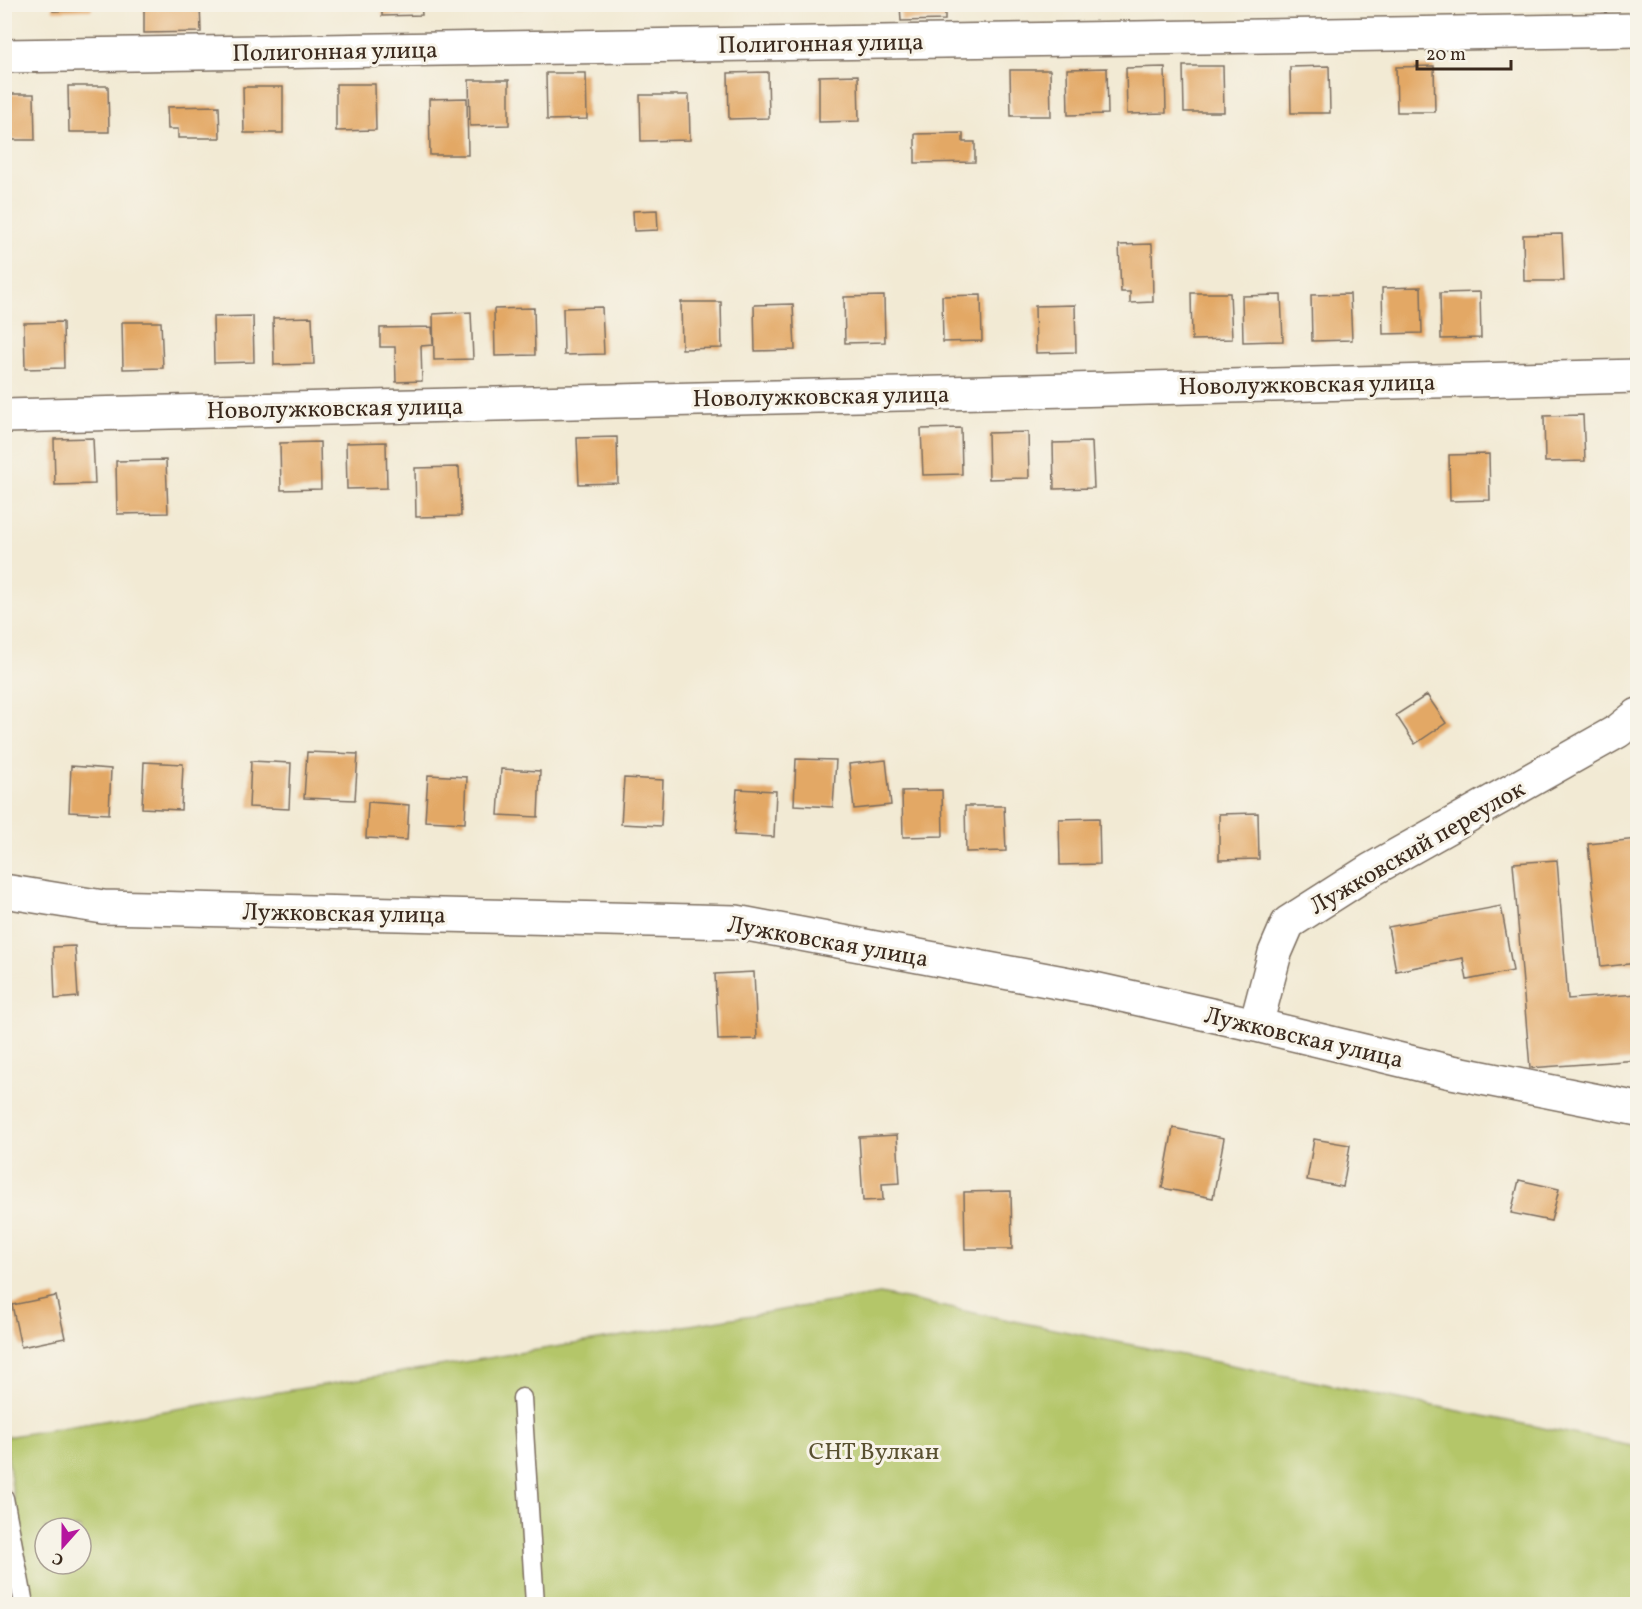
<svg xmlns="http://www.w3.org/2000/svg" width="1642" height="1609" viewBox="0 0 1642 1609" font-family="Vollkorn,serif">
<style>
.green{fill:#b4c669;stroke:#787844;stroke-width:1.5;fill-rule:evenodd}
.building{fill:#e3a865}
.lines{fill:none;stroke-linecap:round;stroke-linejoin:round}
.service-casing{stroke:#7b6d5e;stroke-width:21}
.minor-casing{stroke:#7b6d5e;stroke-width:36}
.service{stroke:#fff;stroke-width:18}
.minor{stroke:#fff;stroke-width:33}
.labels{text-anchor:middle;stroke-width:6;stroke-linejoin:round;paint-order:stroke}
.street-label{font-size:24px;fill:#3b2a1e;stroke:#f7f3e8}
.park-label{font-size:24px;fill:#595131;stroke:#f7f3e8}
</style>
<rect width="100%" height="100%" fill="#f7f3e8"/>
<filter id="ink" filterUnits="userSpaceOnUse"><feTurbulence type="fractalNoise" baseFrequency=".0167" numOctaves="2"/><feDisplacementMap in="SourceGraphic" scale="12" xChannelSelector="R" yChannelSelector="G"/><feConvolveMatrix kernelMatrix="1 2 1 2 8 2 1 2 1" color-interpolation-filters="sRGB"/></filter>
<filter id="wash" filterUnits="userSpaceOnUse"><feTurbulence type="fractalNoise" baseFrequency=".008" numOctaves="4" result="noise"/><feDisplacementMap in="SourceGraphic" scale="24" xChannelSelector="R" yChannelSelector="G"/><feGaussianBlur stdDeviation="1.35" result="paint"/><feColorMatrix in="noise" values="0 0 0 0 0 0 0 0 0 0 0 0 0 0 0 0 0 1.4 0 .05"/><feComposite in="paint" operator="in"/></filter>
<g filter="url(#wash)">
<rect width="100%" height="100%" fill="#f2ead4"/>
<path class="green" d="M880 1294 1637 1447V1604H29L5 1437ZM45 1528H81V1564H45Z"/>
<g id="blocks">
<path class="building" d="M52 4H92V10L53 11Z
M144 4H200L201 32 144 33Z
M382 4H421L422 15 382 16Z
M486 4H526V8L486 9Z
M900 4H945V20L901 21Z
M1183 66H1223L1224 112H1184Z
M1329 66 1330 113H1291L1290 67Z
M1434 66 1435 112H1397L1396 67Z
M1165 67 1166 113 1127 114 1126 68Z
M1107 68 1108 114 1068 115 1067 69Z
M1010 70H1050L1051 116H1011Z
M768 72 769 118 729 119 728 73Z
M546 73H586L587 119 547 120Z
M858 75 859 121 819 122V76Z
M469 80H509V125L470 126Z
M336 84H375L376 130 336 131Z
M68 86H108L109 132H69Z
M243 87H283V133H244Z
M4 94H34L35 140H4Z
M640 95H689L690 140 641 141Z
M467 98 468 155H430L429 99Z
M219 106 220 138H178V129H168L167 107Z
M963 133V142H975V162L915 163V134Z
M657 210 658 230 634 231 633 211Z
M1562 234 1564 281H1524L1523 235Z
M1152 244 1153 302 1130 303V292H1121L1119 245Z
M1421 287 1422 333 1383 334 1382 288Z
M1480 292 1481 338 1441 339 1440 293Z
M1191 293H1230L1232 339 1192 340Z
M1350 294 1352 340 1312 341 1311 295Z
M981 295 982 341 943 342 942 296Z
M1281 295 1283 341 1243 342 1242 296Z
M884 296 885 342 845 343 844 297Z
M681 302H721L722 348 682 349Z
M793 304 795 350 755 351 754 305Z
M1075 305 1076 352 1036 353 1035 306Z
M602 307 604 354 564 355 563 308Z
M534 308 535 355 495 356 494 309Z
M471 312 473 359 434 360 433 314Z
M253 316 254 362 214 363 213 317Z
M312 317 314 364 274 365 273 318Z
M63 322 64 368 25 369 24 323Z
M122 322H161L163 368 123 369Z
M432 327 433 345 421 346 422 381 396 382 395 347H380V328Z
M1583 415 1585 461 1545 462 1544 416Z
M961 428 962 474 923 475 921 429Z
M1028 432 1029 478 989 479 988 433Z
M617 437 618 483 579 484 577 438Z
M93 438 95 484 55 485 54 439Z
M320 442 321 489 281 490 280 443Z
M386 442 387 488 347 489 346 443Z
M1092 442 1094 488 1054 489 1053 443Z
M1489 454 1490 500 1450 501 1449 455Z
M166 460 168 513 117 514 116 461Z
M459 467 461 516 416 517 415 468Z
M1427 695 1446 723 1415 744 1396 715Z
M307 752 358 754 355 800 304 798Z
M796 759 836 760 833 807 794 805Z
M886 760 891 805 854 809 849 764Z
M251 761 291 763 289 809 249 807Z
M144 762 183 764 181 810 142 808Z
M71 766 111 769 109 814 69 812Z
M501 769 540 771 538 817 498 815Z
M428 775 467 777 465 823 425 821Z
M624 778 663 780 661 826 621 824Z
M737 789 776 791 774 837 734 835Z
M942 790 943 836 903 837 902 791Z
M368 802 409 805 407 840 366 838Z
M965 806H1004L1006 851 966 852Z
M1258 813 1259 859 1219 860V814Z
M1099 818 1100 864 1060 865 1059 819Z
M1638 839V899H1635L1638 963 1601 967 1588 844Z
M1557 860 1568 999 1638 994V1060L1530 1068 1513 863Z
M1501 906 1513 971 1467 980 1463 958 1396 971 1388 927Z
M75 946 78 997 55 999 53 947Z
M754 972 757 1039 718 1040 715 974Z
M1173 1128 1224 1138 1213 1198 1162 1188Z
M897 1135 900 1183 882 1184 883 1200 863 1201 859 1137Z
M1314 1139 1350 1145 1343 1187 1307 1180Z
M1519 1180 1559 1189 1551 1221 1511 1213Z
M1011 1191 1012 1249H965L964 1192Z
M56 1296 65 1338 21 1347 12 1305Z"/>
</g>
</g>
<g filter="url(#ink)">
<use href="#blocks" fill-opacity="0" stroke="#7b6d5e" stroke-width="1.5"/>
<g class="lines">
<defs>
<path id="service" d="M522 1398 535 1604
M4 1498 24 1604"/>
<path id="minor" d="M4 56 1638 30
M4 416 1638 376
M4 891 103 907 736 922 1090 988 1256 1025 1447 1071 1638 1109
M1256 1025 1275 953 1288 923 1371 870 1618 731 1638 715"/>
</defs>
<use href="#service" class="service-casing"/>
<use href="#minor" class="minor-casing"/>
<use href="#service" class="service"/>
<use href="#minor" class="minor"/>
</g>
</g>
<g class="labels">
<g class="street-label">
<text transform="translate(821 43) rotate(-1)" y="8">Полигонная улица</text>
<text transform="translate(335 51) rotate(-1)" y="8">Полигонная улица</text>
<text transform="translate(1307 384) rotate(-1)" y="8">Новолужковская улица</text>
<text transform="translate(821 396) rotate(-1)" y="8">Новолужковская улица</text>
<text transform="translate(335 408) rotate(-1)" y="8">Новолужковская улица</text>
<text transform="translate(1417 847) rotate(-30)" y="8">Лужковский переулок</text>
<text transform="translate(344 913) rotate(1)" y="8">Лужковская улица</text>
<text transform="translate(828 941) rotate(10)" y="8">Лужковская улица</text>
<text transform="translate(1304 1037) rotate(13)" y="8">Лужковская улица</text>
</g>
<g class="park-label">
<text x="874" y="1459">СНТ Вулкан</text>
</g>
</g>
<rect width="1642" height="1609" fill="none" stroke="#f7f3e8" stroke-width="24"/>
<g transform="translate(63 1546) rotate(201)"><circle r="28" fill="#f7f3e8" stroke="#aca397" stroke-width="1.5"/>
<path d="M0-4.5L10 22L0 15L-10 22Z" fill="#b5179e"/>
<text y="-9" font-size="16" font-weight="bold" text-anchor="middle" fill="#3b2a1e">С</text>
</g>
<path d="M1417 60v9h94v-9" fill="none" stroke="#3b2a1e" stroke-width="3"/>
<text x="1426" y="60" font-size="18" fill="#3b2a1e" stroke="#f7f3e8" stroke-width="4.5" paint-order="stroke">20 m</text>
</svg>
